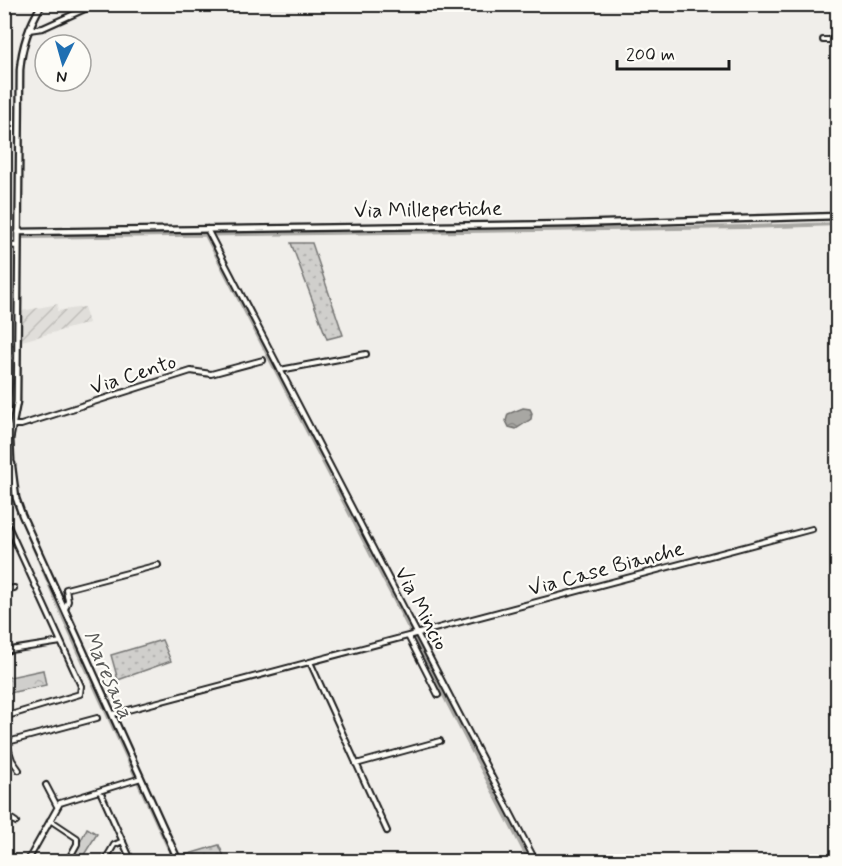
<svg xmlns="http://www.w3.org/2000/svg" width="842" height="866" viewBox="0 0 842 866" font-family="Mynerve,sans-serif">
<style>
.industrial{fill:url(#industrial-furrows)}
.grass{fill:url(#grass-dots);stroke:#767674;stroke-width:1.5}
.park{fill:url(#park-crowns);stroke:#767674;stroke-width:1.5}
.water{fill:url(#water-ripples);stroke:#706f6d;stroke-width:1.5}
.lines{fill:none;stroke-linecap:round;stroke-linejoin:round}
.canal{stroke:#a8a7a3;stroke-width:4}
.minor-casing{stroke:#1c1c1c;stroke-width:8}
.tertiary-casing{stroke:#1c1c1c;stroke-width:9}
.minor{stroke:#fdfcf7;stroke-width:4}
.tertiary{stroke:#fdfcf7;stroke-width:4.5}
.labels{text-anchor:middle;stroke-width:4.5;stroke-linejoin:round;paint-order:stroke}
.street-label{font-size:21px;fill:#1c1c1c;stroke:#fdfcf7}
.water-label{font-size:22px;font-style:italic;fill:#5b5b59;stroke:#fdfcf7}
</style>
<defs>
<pattern id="industrial-furrows" width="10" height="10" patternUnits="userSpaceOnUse" patternTransform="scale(1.5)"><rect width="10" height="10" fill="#e0deda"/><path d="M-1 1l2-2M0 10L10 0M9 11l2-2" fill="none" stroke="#c0beba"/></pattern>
<pattern id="grass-dots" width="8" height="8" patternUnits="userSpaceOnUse" patternTransform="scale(1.5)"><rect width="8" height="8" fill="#d0cfcc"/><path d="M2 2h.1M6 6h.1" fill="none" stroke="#b2b1af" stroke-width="1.8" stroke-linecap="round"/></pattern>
<pattern id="park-crowns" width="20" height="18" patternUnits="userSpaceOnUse" patternTransform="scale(1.5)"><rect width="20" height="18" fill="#d0cfcc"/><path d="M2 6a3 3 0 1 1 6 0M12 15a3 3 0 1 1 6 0" fill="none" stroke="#b2b1af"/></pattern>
<pattern id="water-ripples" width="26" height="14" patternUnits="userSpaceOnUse" patternTransform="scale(1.5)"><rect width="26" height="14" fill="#a8a7a3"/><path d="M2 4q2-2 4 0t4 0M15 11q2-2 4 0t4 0" fill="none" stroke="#888784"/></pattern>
</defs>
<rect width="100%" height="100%" fill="#f0eeea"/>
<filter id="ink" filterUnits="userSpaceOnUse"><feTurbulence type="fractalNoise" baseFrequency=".0167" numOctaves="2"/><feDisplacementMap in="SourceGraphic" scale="12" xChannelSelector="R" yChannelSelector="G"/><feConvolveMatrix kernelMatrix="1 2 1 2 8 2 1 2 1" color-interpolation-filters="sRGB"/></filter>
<g filter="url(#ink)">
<path class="industrial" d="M58 304 57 311 84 307 89 323 22 341V311Z"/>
<path class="grass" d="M291 243H312L343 335 327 339Z
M5 343 14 345V372L5 435 4 373 7 356 5 352Z
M273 357 416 634 271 358Z
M417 637 534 861H532Z
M162 640 171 661 118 680 111 655Z
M219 845 226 861H184L182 856Z"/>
<path class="park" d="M43 670 46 685 5 694V678Z
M87 828 97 834 80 861H71Z"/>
<path class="water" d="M523 408 530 409 532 413 531 419 516 429 509 427 506 421 508 414Z"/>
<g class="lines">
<path class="canal" d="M4 235 23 237 745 227 838 224
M206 235 530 862
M4 346C14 356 7 374 4 386
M13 499 68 628 175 862"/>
<defs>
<path id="minor" d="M29 30 43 28 96 4
M823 40H838
M207 229 536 862
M4 245 18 246
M280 370 366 354
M14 425H21L191 371 211 374 263 360
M4 524 8 526 61 642 4 651
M4 590 14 588
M65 609 68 601 66 589 158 565
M4 620H7
M408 636 438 695
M310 662 387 831
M113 714 812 529
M4 717 80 694 81 686 61 642
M6 742 12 760 19 770
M4 743 97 718
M356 764 440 741
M46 785 57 806
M100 791 132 862
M4 792H5
M4 814 16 822
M50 820 77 838V844L67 862
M27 862 60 803 141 778
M104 862 114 845 123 841"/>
<path id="tertiary" d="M18 232 571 224 838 216
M4 448 10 439
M4 455 9 458 12 464 9 470 4 473
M11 460 10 439 17 402 20 70C22 45 29 26 42 4
M12 466 16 498 22 515 179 862"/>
</defs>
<use href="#minor" class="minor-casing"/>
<use href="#tertiary" class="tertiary-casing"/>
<use href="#minor" class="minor"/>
<use href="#tertiary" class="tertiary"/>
</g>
</g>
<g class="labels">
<g class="street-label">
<text transform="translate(428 209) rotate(-1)" y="7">Via Millepertiche</text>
<text transform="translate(133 374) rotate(-18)" y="7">Via Cento</text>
<text transform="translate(606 568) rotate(-15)" y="7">Via Case Bianche</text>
<text transform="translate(422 608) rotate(62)" y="7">Via Mincio</text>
</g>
<g class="water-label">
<text transform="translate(109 674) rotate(66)" y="8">Maresana</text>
</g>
</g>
<rect width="842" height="866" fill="none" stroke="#fdfcf7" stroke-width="24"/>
<rect x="12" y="12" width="818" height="842" fill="none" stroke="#1c1c1c" stroke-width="2" filter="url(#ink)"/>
<g transform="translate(63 63) rotate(185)"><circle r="28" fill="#fdfcf7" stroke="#a3a29f" stroke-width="1.5"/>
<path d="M0-4.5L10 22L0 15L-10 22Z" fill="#1f6fb2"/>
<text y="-9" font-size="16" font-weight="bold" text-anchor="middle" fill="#1c1c1c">N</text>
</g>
<path d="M617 60v9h112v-9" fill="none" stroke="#1c1c1c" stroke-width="3"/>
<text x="626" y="60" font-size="18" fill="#1c1c1c" stroke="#fdfcf7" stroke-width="4.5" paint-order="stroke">200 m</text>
</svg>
